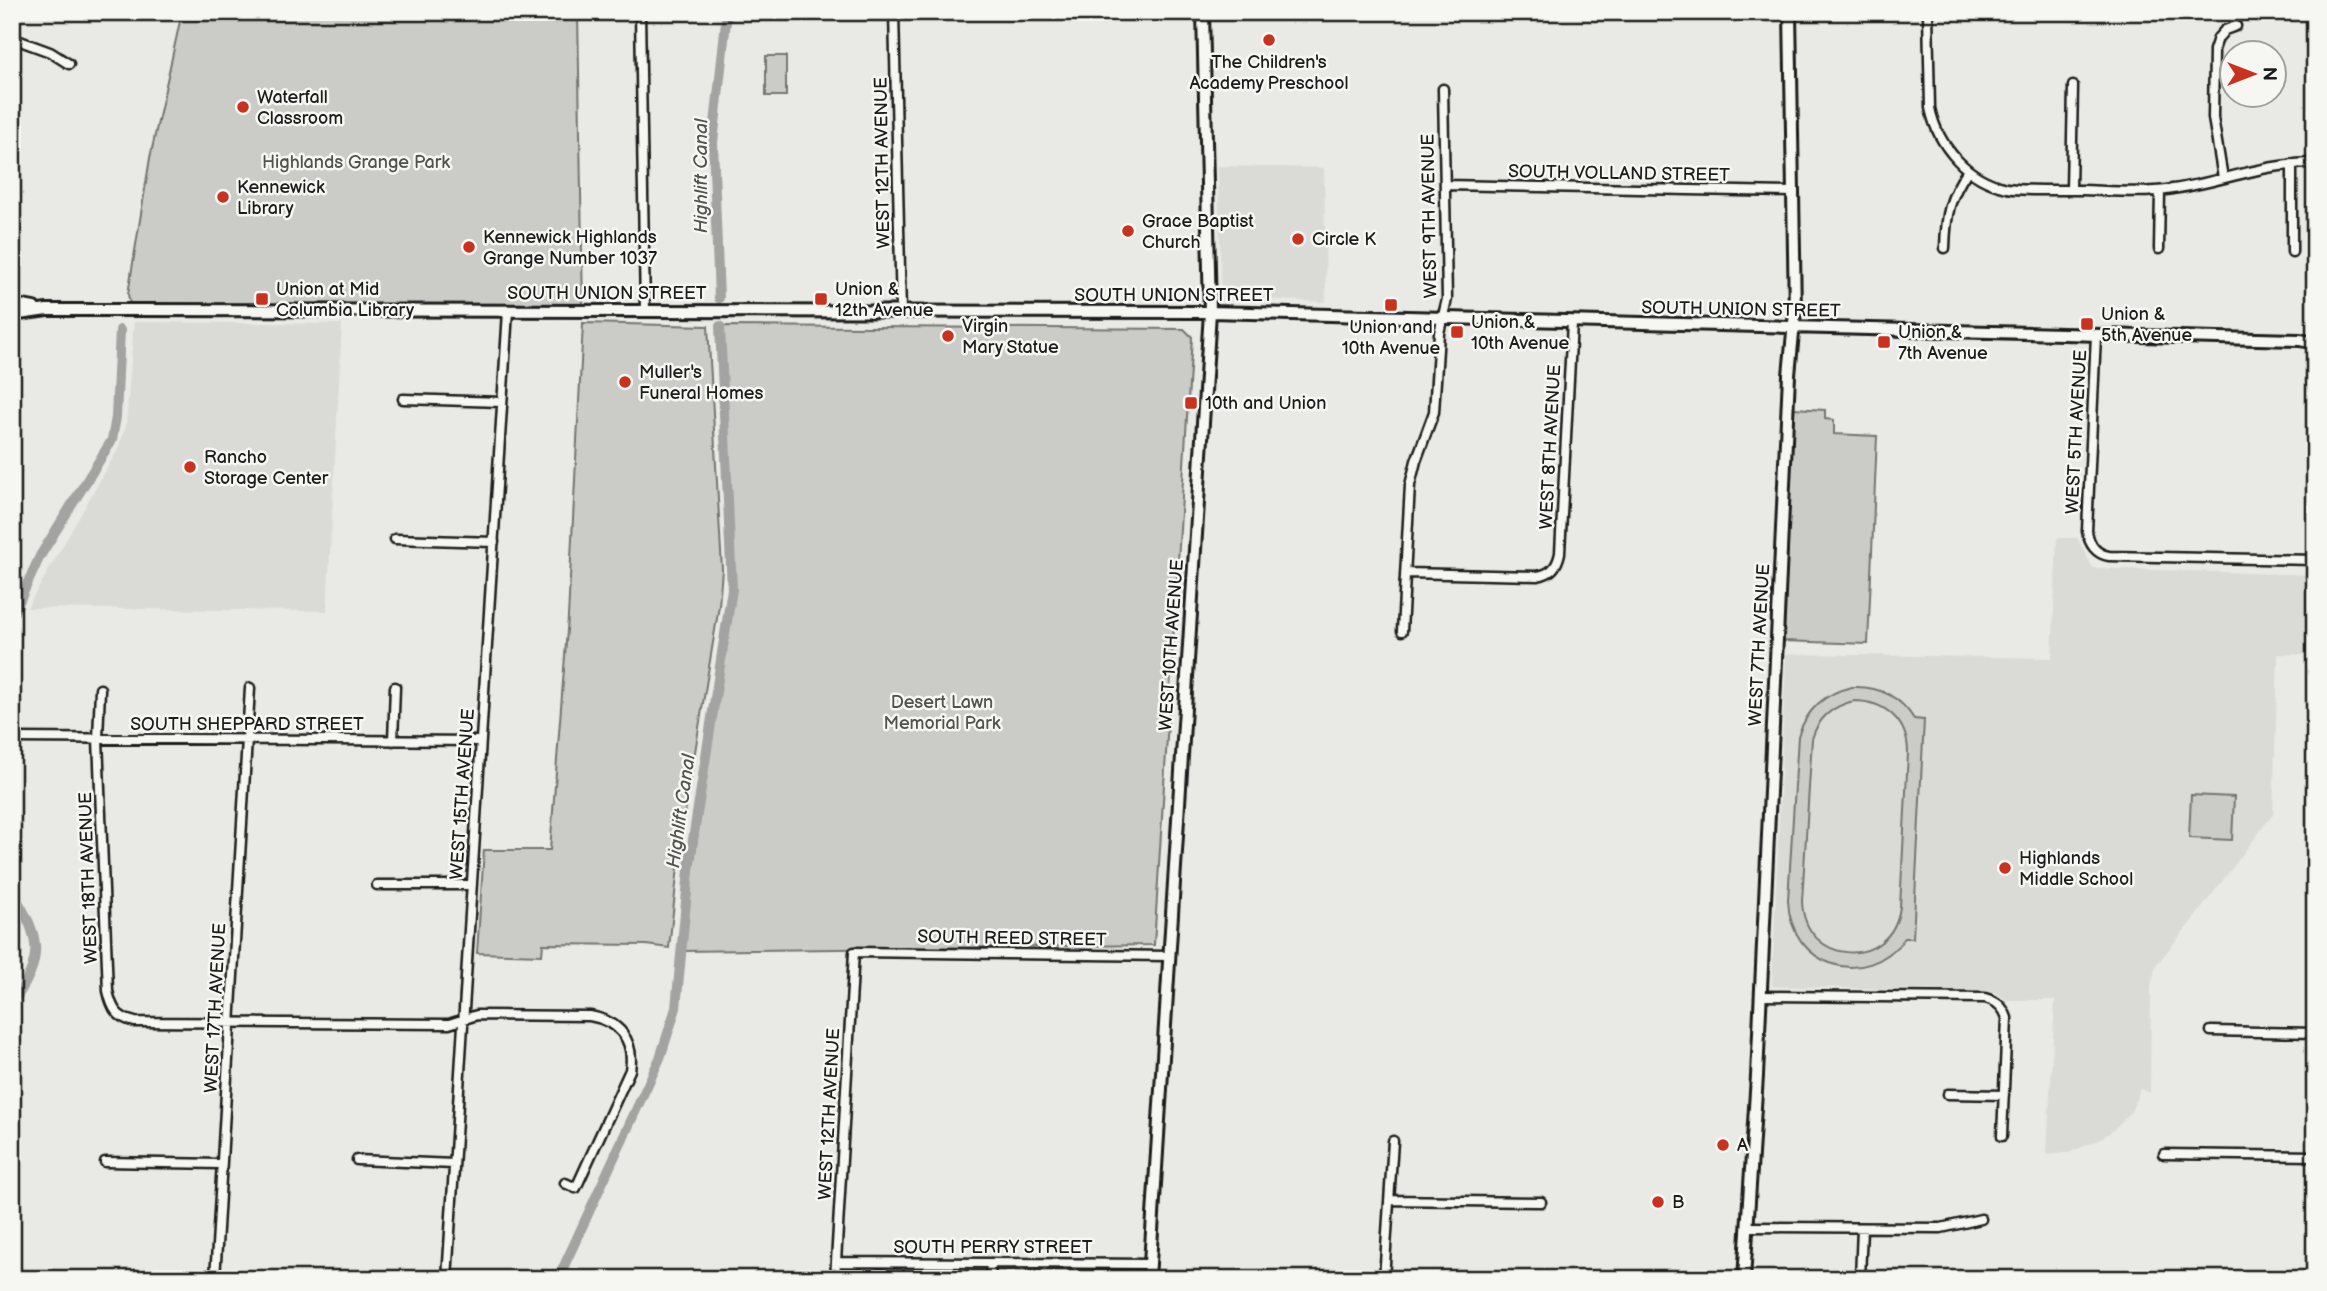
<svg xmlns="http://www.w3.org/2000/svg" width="2327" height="1291" viewBox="0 0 2327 1291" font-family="'Balsamiq Sans',sans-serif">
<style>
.built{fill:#dadad6}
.green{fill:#cbcbc7;stroke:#747472;stroke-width:2;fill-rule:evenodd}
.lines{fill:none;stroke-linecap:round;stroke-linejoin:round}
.canal{stroke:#a3a3a1;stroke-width:10}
.street-casing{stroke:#1c1c1c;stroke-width:13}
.secondary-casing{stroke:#1c1c1c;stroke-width:16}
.street{stroke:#f6f6f2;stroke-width:8}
.secondary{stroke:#f6f6f2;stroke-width:10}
.poi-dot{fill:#c8321e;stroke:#f6f6f2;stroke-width:2.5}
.labels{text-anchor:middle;stroke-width:5;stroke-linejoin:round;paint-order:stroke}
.poi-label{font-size:18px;fill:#1c1c1c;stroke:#f6f6f2;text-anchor:start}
.park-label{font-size:18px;fill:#51514f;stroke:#f6f6f2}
.street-label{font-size:18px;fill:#1c1c1c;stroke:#f6f6f2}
.water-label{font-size:19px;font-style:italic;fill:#525251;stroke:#f6f6f2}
</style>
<rect width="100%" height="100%" fill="#e9e9e5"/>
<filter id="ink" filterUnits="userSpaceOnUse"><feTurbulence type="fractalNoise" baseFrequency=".0143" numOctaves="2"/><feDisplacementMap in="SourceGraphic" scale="14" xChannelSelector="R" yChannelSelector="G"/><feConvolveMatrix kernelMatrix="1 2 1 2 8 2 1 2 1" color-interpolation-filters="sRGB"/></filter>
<g filter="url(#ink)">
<path class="built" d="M1218 166 1324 168 1326 302 1231 298 1225 295 1221 289Z
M134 322 342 324 327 611 27 608 117 451 126 426Z
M2057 538H2077L2093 568 2315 575V655L2278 654 2273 814 2192 921 2156 965 2151 986 2150 1093 2140 1089 2131 1112 2113 1130 2101 1139 2070 1152 2047 1155 2055 1000H2007L1993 992 1772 986 1786 654 2052 658Z"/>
<path class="green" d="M182 12H578L583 311 131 310 128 294 150 158Z
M766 56H786V96H766Z
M583 323 708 326 722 569 719 606 682 831 669 948 646 945 543 944 542 955 477 953 484 850H550L568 617Z
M720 326 1184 329 1192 337 1154 945 682 951 731 584Z
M1794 408 1825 410V419L1834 420V434L1877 436 1868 644 1783 641Z
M1852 687C1879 686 1900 696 1914 719L1924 720 1913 938H1905C1865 991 1790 967 1788 900L1798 736C1807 709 1824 693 1852 687ZM1854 701C1885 701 1908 721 1908 753L1900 907C1891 971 1804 966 1802 901L1812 739C1818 718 1832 706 1854 701Z
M2191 795 2234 797 2232 840 2189 838Z"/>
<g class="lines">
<path class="canal" d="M719 298 713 143 727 12
M12 617 40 556 112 440 116 417 120 330
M12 892C42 939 44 958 12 1004
M558 1279 660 1058 676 1008 690 859 732 589 720 326"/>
<defs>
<path id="street" d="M640 12 645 312
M894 12 901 313
M1928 12 1930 108C1938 147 1968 180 2007 188 2032 192 2058 189 2082 190 2112 191 2143 194 2173 189 2221 182 2266 163 2315 163
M12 38 50 52 69 64
M2292 164V252
M2223 178 2213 118 2214 50 2218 38 2225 30 2236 26
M1445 185 1792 192
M2071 190 2073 86
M12 210 14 203
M1945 248C1946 214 1949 198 1968 170
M2159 249 2160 191
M2096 335 2087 531C2089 544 2096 554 2109 556L2315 560
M403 399 502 402
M395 539 494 542
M1406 573 1537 576C1551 574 1557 567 1560 553L1572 322
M1402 631 1410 485 1416 461 1434 412 1439 333 1447 299 1443 89
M100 689 98 739 108 991C112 1009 117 1018 135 1022L449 1024 477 1015 590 1016C619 1021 635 1040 630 1070L576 1188 565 1183
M12 738 481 741
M393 741 395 687
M377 885H472
M1760 996 1985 998C1996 1001 2003 1006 2007 1018L2002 1136
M2211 1031 2315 1033
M1948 1094 2004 1095
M2164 1154 2315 1156
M357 1160 454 1164
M105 1162 221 1164
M1389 1200 1541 1202
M1747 1227 1941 1228 1981 1219
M836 1262 1150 1264
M215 1279 250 688
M447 1279 508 311
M835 1279 854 952 1169 956
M990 1279 991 1263
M1384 1279 1393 1141
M1860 1279 1862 1228"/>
<path id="secondary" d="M12 304 34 308
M12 315 47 310H131L1210 312 2300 340 2315 343
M1149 1279 1210 312 1203 12
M1744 1279 1757 1076 1789 375 1795 312 1790 12"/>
</defs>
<use href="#street" class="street-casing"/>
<use href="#secondary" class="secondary-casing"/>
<use href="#street" class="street"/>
<use href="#secondary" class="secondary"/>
</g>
</g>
<g class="poi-dot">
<circle cx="1269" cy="40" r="7"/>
<circle cx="243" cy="107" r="7"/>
<circle cx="223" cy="197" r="7"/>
<circle cx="1128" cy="231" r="7"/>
<circle cx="1298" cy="239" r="7"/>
<circle cx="469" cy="247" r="7"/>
<rect x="255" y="292" width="14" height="14" rx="3.5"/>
<rect x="814" y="292" width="14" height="14" rx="3.5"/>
<rect x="1384" y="298" width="14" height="14" rx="3.5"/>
<rect x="2080" y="317" width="14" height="14" rx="3.5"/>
<rect x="1450" y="325" width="14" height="14" rx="3.5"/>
<circle cx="948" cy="336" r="7"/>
<rect x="1877" y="335" width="14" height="14" rx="3.5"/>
<circle cx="625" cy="382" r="7"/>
<rect x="1184" y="396" width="14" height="14" rx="3.5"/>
<circle cx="190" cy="467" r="7"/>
<circle cx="2005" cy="868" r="7"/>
<circle cx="1723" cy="1145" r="7"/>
<circle cx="1658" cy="1202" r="7"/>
</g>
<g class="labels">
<g class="poi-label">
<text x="1269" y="68" text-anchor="middle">The Children's<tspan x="1269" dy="21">Academy Preschool</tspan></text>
<text x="257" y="103">Waterfall<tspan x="257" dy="21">Classroom</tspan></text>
<text x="237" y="193">Kennewick<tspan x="237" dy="21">Library</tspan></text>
<text x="1142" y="227">Grace Baptist<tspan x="1142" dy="21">Church</tspan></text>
<text x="483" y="243">Kennewick Highlands<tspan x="483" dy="21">Grange Number 1037</tspan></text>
<text x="1312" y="245">Circle K</text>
<text x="276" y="295">Union at Mid<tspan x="276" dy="21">Columbia Library</tspan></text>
<text x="835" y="295">Union &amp;<tspan x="835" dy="21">12th Avenue</tspan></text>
<text x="2101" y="320">Union &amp;<tspan x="2101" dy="21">5th Avenue</tspan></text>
<text x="1471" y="328">Union &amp;<tspan x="1471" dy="21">10th Avenue</tspan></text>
<text x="962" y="332">Virgin<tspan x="962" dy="21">Mary Statue</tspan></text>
<text x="1391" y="333" text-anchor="middle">Union and<tspan x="1391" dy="21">10th Avenue</tspan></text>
<text x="1898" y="338">Union &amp;<tspan x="1898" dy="21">7th Avenue</tspan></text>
<text x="639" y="378">Muller's<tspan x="639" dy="21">Funeral Homes</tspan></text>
<text x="1205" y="409">10th and Union</text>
<text x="204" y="463">Rancho<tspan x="204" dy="21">Storage Center</tspan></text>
<text x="2019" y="864">Highlands<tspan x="2019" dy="21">Middle School</tspan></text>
<text x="1737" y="1151">A</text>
<text x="1672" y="1208">B</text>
</g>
<g class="park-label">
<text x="356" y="168">Highlands Grange Park</text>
<text x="942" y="708">Desert Lawn<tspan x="942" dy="21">Memorial Park</tspan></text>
</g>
<g class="street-label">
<text transform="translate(882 163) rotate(-91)" y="6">WEST 12TH AVENUE</text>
<text transform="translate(1619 173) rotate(1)" y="6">SOUTH VOLLAND STREET</text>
<text transform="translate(1429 216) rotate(-91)" y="6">WEST 9TH AVENUE</text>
<text x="607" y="299">SOUTH UNION STREET</text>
<text x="1174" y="301">SOUTH UNION STREET</text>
<text transform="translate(1741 309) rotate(1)" y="6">SOUTH UNION STREET</text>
<text transform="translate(2076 432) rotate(-87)" y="6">WEST 5TH AVENUE</text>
<text transform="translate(1550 447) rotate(-87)" y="6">WEST 8TH AVENUE</text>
<text transform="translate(1171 645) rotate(-86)" y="6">WEST 10TH AVENUE</text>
<text transform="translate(1759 645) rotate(-87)" y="6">WEST 7TH AVENUE</text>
<text x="247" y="730">SOUTH SHEPPARD STREET</text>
<text transform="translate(462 794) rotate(-86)" y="6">WEST 15TH AVENUE</text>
<text transform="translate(88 878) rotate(-92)" y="6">WEST 18TH AVENUE</text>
<text transform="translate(1012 938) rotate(1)" y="6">SOUTH REED STREET</text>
<text transform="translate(215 1008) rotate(-87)" y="6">WEST 17TH AVENUE</text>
<text transform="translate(829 1114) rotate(-87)" y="6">WEST 12TH AVENUE</text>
<text x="993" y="1253">SOUTH PERRY STREET</text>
</g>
<g class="water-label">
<text transform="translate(700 176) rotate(-90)" y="7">Highlift Canal</text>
<text transform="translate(680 811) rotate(-82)" y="7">Highlift Canal</text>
</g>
</g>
<rect width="2327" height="1291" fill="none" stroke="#f6f6f2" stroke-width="42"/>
<rect x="21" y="21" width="2285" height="1249" fill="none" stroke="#1c1c1c" stroke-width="2.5" filter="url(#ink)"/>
<g transform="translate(2253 74) rotate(90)"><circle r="33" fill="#f6f6f2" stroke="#9f9f9c" stroke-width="2"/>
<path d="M0-5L12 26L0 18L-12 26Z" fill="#c8321e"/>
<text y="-10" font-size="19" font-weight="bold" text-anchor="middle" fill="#1c1c1c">N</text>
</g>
</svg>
